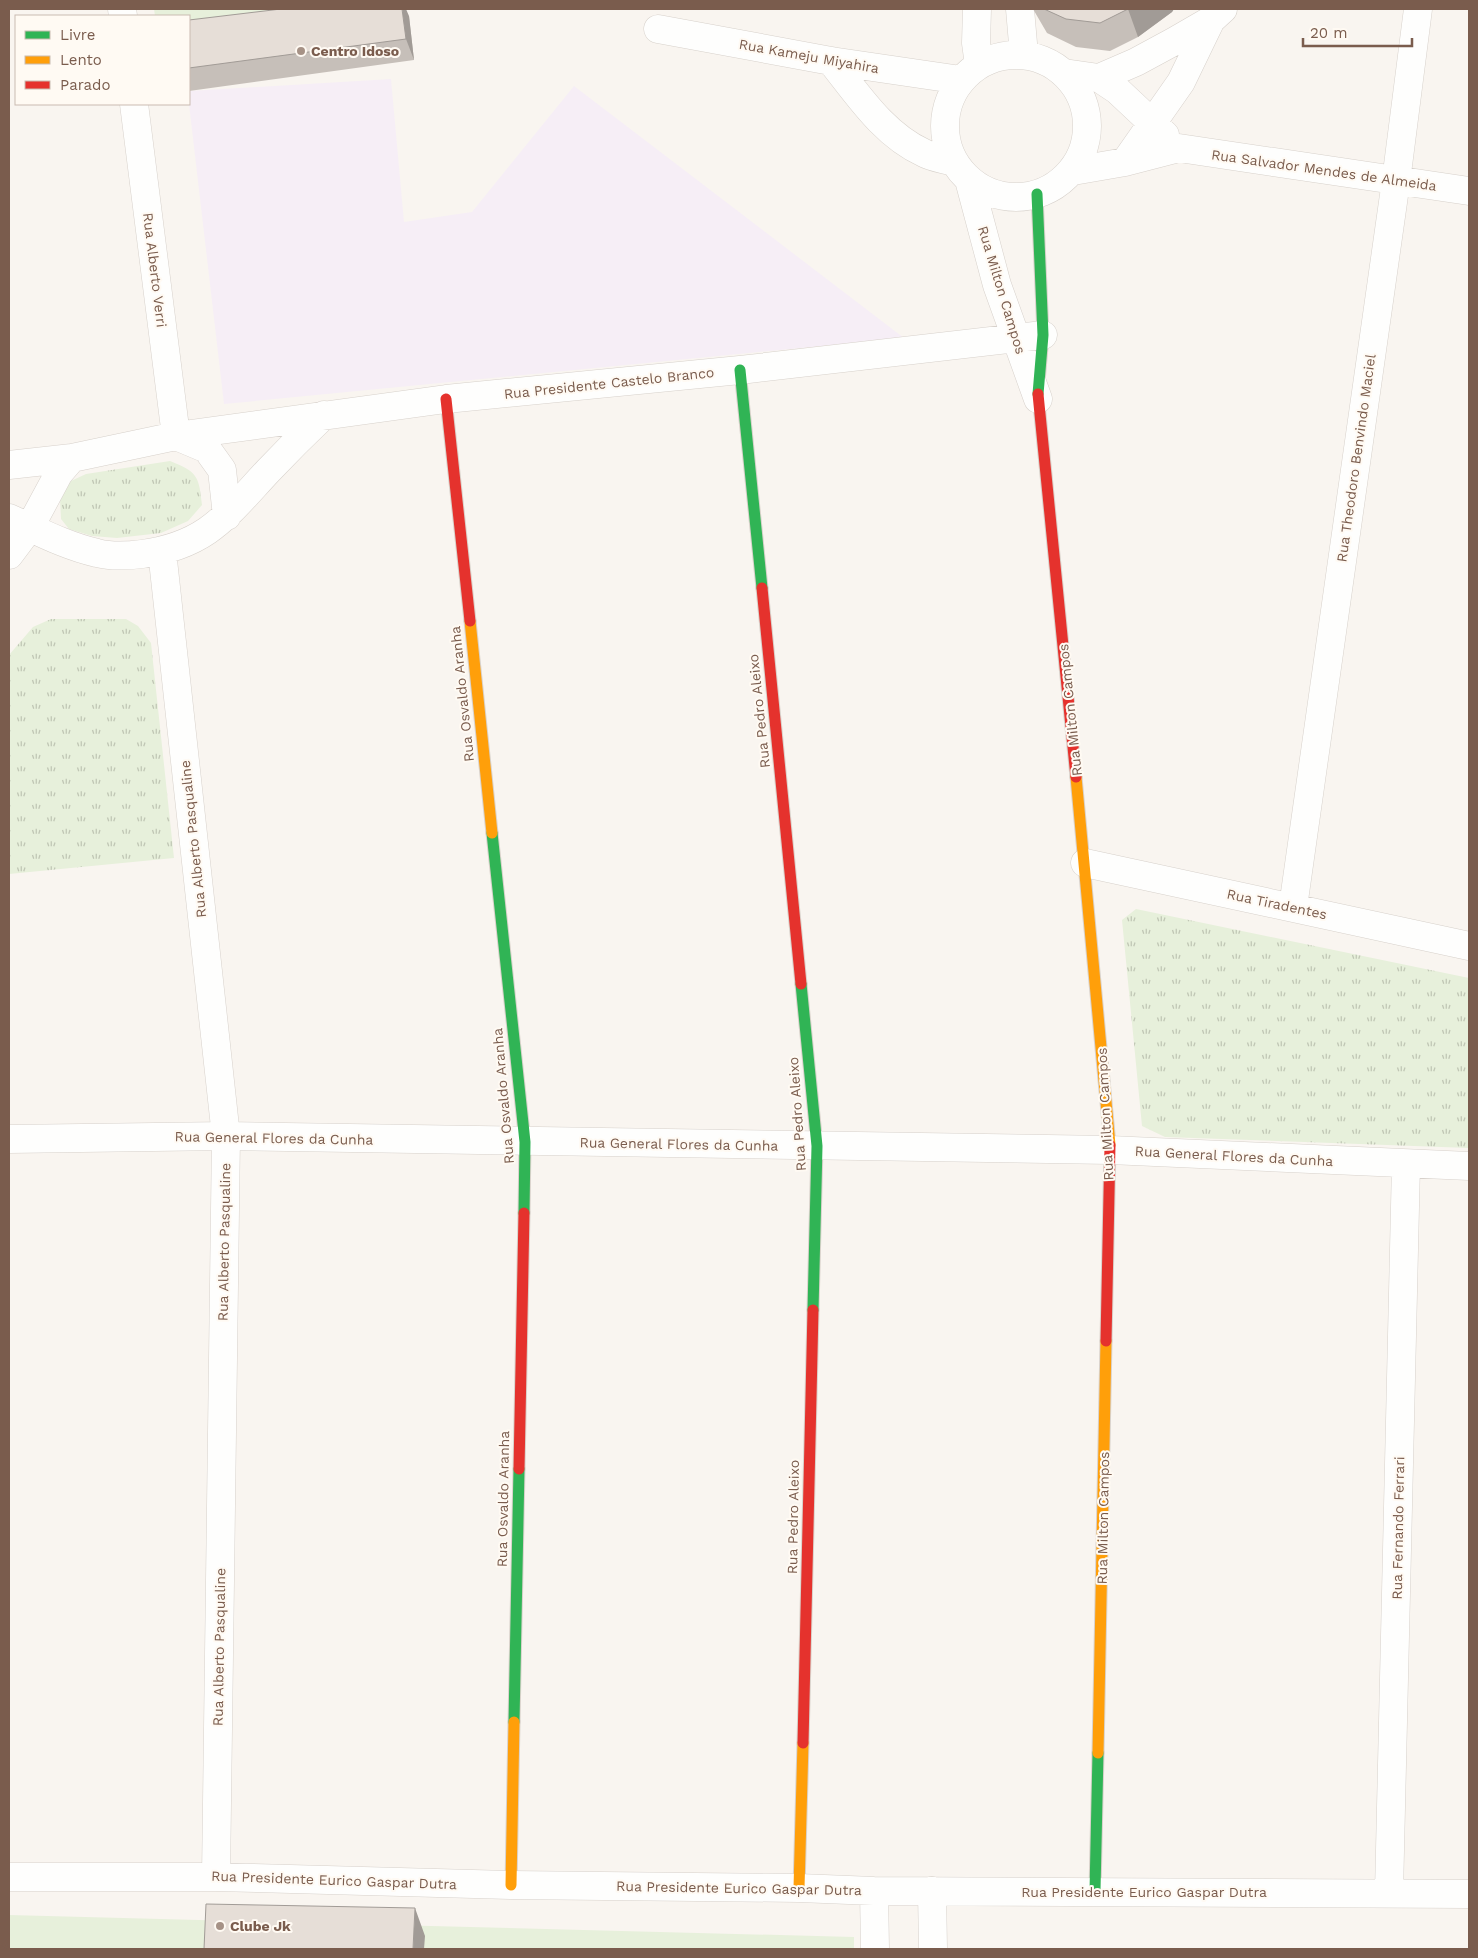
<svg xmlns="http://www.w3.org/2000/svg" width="1478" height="1958" viewBox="0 0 1478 1958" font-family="'Work Sans',sans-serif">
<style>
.education{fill:#f6eef6}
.green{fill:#e7f0db}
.park{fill:url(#park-tufts)}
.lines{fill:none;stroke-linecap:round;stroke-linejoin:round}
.street-casing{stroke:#d7d1cb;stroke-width:29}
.fast-casing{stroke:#d9d2cb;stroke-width:13}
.slow-casing{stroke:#d9d2cb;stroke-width:13}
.jam-casing{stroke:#d9d2cb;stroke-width:13}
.street{stroke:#fefefd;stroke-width:28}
.fast{stroke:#30b455;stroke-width:11}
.slow{stroke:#ff9f0a;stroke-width:11}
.jam{stroke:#e5322d;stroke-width:11}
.wall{fill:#c6bfb9}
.shaded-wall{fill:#a19b96}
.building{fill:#e6ded7;stroke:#a19b96}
.poi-dot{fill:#a69286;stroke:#fffaf3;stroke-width:2}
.labels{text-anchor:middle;stroke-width:4;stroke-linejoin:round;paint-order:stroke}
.poi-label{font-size:14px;font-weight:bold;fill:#7a5c4d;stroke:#fffaf3;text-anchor:start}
.street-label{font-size:14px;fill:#7a5c4d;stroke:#fffaf3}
</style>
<defs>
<pattern id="park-tufts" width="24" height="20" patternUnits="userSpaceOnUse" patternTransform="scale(1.25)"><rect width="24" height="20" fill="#e7f0db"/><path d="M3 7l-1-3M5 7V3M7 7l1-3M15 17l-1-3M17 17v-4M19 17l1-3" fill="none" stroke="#c0c6b4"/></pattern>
</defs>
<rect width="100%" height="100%" fill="#f9f5f0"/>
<path class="education" d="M391 79 404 222 472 212 574 86 904 338 224 404 189 104V91Z"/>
<path class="green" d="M154 9H350L189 28V16H155Z
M9 1915 854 1937V1949H9Z"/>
<path class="park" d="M170 461C197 472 199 475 202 505L188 521 161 533 117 538 92 536 69 529 61 519 60 499 71 481 86 474Z
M51 619H126L138 626 151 643 174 858 9 874V655L33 627Z
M1136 909 1469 978V1148L1165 1137 1142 1126 1122 920Z"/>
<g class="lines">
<defs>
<path id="street" d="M122 9 123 16
M977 9 976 43 979 65
M1020 9 1024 55
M658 29 831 61 961 80
M945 126a71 71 0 1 1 142 0a71 71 0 1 1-142 0Z
M831 61C858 95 884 135 924 153 933 158 945 159 954 162
M1064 73 1099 78 1136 62 1173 42 1211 20 1223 9
M1099 78 1117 90 1165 135
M134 104 176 436
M1125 162 1181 82 1211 20
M1073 171 1125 162 1179 148 1469 191
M969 180 997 285 1038 399
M176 436 207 449 222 470 227 516
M9 465 72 458 176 436 446 399 740 370 1043 335
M9 518C38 531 66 546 97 553 112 557 127 556 142 554 207 545 226 516 268 471 286 452 305 433 324 415
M162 551 226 1136 216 1877
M9 555 30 527 59 473 72 458
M1085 863 1469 946
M1293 907 1396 181 1418 9
M9 1139 226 1136 1110 1150 1469 1166
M9 1877H216L511 1885 799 1888 874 1891 1469 1894
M874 1891 875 1949
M932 1891 933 1949
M1389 1893 1406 1164"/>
<path id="fast" d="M1037 194 1043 335 1038 394
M740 370 762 588
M492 833 525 1142 524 1213
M801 984 817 1146 813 1310
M514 1722 519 1469
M1095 1891 1098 1753"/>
<path id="slow" d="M470 621 492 833
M1076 777 1110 1145
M1098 1753 1106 1341
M511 1885 514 1722
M799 1888 803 1743"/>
<path id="jam" d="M1038 394 1076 777
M446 399 470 621
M762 588 801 984
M1106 1341 1110 1145
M519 1469 524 1213
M803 1743 813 1310"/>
</defs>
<use href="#street" class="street-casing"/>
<use href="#fast" class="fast-casing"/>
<use href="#slow" class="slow-casing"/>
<use href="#jam" class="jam-casing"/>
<use href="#street" class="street"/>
<use href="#fast" class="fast"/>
<use href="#slow" class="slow"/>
<use href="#jam" class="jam"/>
</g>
<path class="wall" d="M1033 9H1174L1172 12 1138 37 1110 51 1076 47 1047 33Z
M409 16 414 60 189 91V20Z"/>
<path class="shaded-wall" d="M402 9H406L409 16 414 60 406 39Z
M1128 9H1174L1172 12 1138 37Z
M415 1908 425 1936 424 1949H413Z"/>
<path class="building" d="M281 9H402L406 39 189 68V20Z
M1044 9H1128L1100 23 1066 19Z
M206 1904 415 1908 413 1949H204Z"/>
<g class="poi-dot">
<circle cx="301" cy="51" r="5"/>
<circle cx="220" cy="1926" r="5"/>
</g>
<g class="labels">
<g class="poi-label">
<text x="311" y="56">Centro Idoso</text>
<text x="230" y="1931">Clube Jk</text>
</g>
<g class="street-label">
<text transform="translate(809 56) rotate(10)" y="5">Rua Kameju Miyahira</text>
<text transform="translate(1324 170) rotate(8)" y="5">Rua Salvador Mendes de Almeida</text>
<text transform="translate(155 270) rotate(83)" y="5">Rua Alberto Verri</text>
<text transform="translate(1002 290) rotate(73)" y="5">Rua Milton Campos</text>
<text transform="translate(609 383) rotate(-6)" y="5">Rua Presidente Castelo Branco</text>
<text transform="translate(1356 458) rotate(-82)" y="5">Rua Theodoro Benvindo Maciel</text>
<text transform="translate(462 694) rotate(-96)" y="5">Rua Osvaldo Aranha</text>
<text transform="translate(1070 710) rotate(-96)" y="5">Rua Milton Campos</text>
<text transform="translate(759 711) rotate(-96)" y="5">Rua Pedro Aleixo</text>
<text transform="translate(193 839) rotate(-96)" y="5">Rua Alberto Pasqualine</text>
<text transform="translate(1277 904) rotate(12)" y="5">Rua Tiradentes</text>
<text transform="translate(503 1096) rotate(-95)" y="5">Rua Osvaldo Aranha</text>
<text transform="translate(797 1114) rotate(-94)" y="5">Rua Pedro Aleixo</text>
<text transform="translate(1105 1114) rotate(-93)" y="5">Rua Milton Campos</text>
<text transform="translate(274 1138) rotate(1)" y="5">Rua General Flores da Cunha</text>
<text transform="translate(679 1144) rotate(1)" y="5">Rua General Flores da Cunha</text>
<text transform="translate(1234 1156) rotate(3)" y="5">Rua General Flores da Cunha</text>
<text transform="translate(224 1242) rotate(-89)" y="5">Rua Alberto Pasqualine</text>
<text transform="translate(503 1499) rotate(-89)" y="5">Rua Osvaldo Aranha</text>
<text transform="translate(793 1517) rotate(-89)" y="5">Rua Pedro Aleixo</text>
<text transform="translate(1103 1518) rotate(-89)" y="5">Rua Milton Campos</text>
<text transform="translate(1398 1528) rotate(-89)" y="5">Rua Fernando Ferrari</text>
<text transform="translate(219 1647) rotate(-89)" y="5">Rua Alberto Pasqualine</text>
<text transform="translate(334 1880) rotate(2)" y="5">Rua Presidente Eurico Gaspar Dutra</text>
<text transform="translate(739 1888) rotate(1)" y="5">Rua Presidente Eurico Gaspar Dutra</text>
<text x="1144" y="1897">Rua Presidente Eurico Gaspar Dutra</text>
</g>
</g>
<rect width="1478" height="1958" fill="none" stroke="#7a5c4d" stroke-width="20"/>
<rect x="15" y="15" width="175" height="90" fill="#fffaf3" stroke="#cabbb1"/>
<rect x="25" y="31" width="25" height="8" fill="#30b455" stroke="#cabbb1"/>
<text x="60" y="40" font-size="15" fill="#7a5c4d">Livre</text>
<rect x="25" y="56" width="25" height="8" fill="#ff9f0a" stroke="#cabbb1"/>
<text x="60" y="65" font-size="15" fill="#7a5c4d">Lento</text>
<rect x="25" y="81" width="25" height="8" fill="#e5322d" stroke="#cabbb1"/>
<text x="60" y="90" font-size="15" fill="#7a5c4d">Parado</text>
<path d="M1303 38v8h109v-8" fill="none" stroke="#7a5c4d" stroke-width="2.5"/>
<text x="1310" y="38" font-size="15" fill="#7a5c4d" stroke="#fffaf3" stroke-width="4" paint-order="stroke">20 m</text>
</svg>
